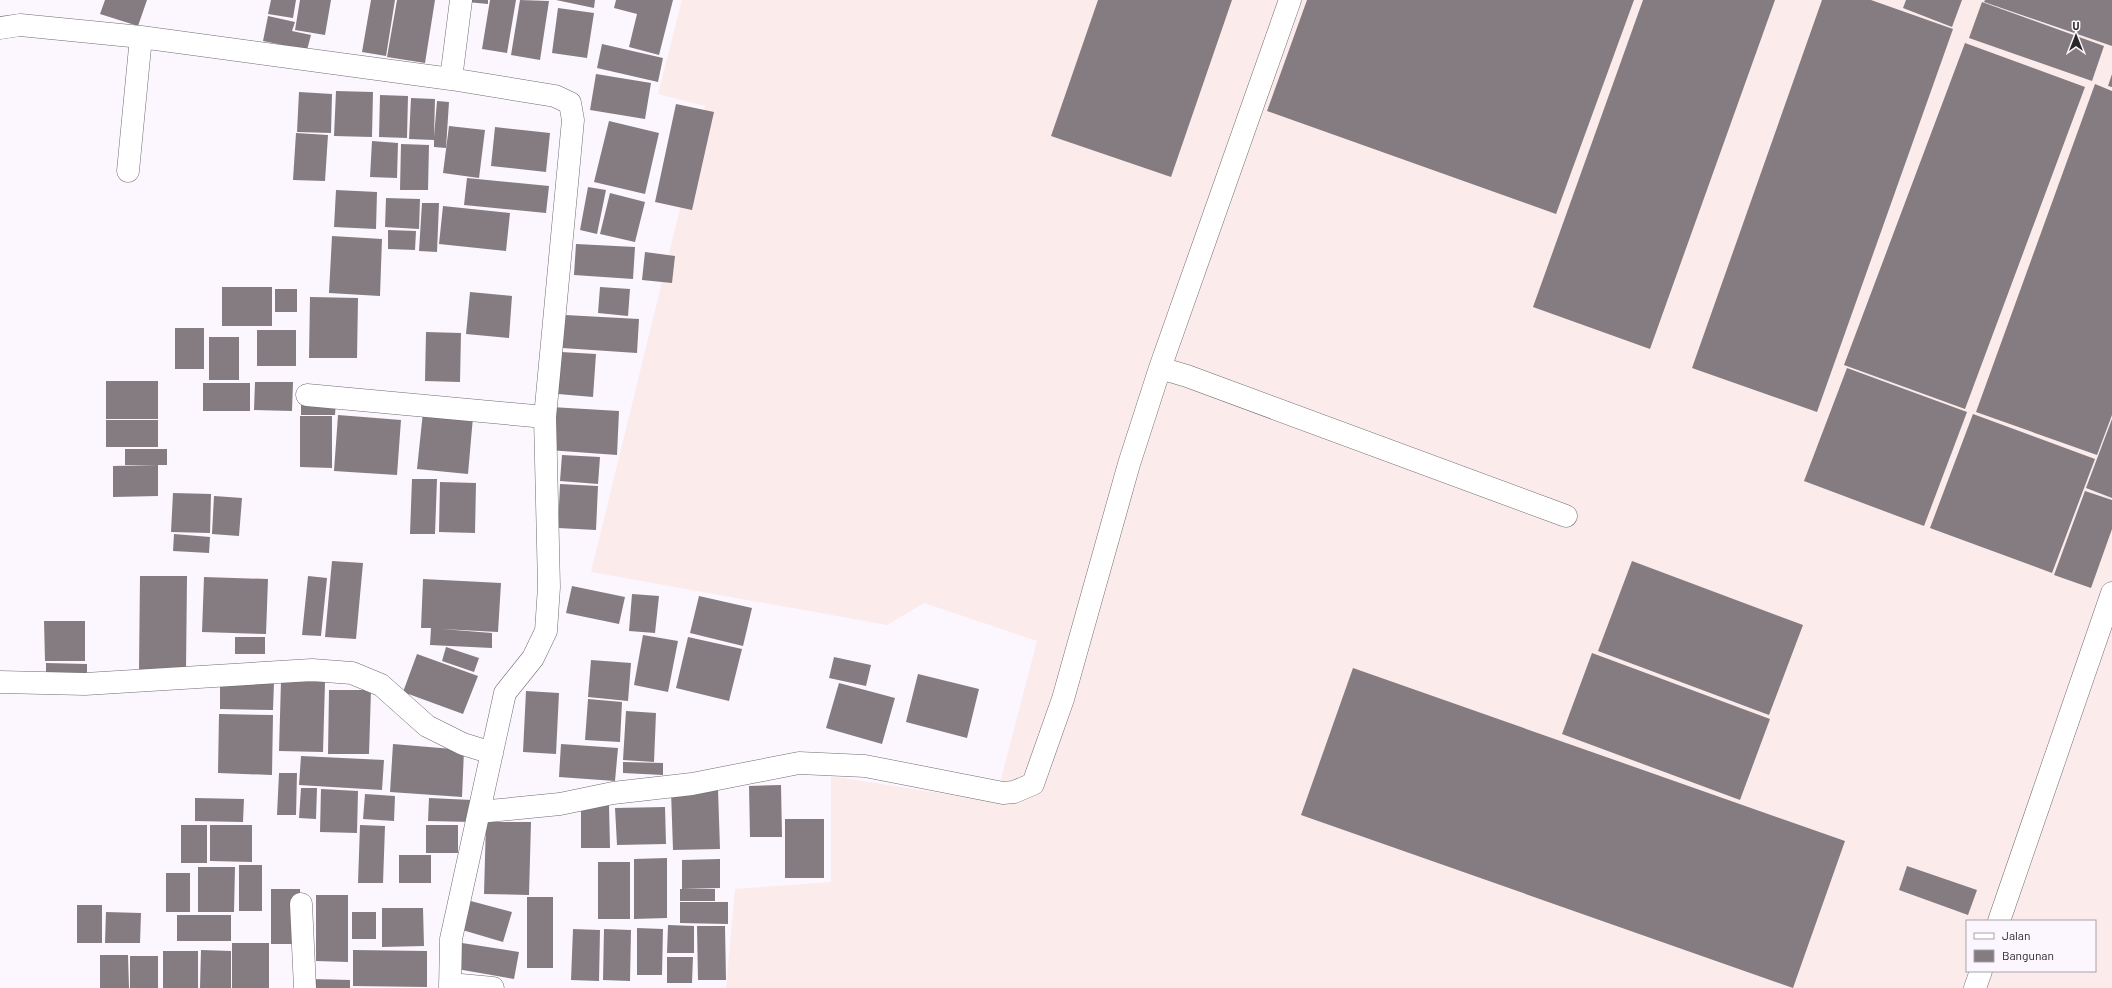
<svg xmlns="http://www.w3.org/2000/svg" width="2112" height="988" viewBox="0 0 2112 988" font-family="Barlow,sans-serif">
<style>
.industrial{fill:#fbebeb;fill-rule:evenodd}
.building{fill:#847c80}
.lines{fill:none;stroke-linecap:round;stroke-linejoin:round}
.minor-casing{stroke:#706b71;stroke-width:23}
.minor{stroke:#fff;stroke-width:22}
</style>
<rect width="100%" height="100%" fill="#fcf7fe"/>
<path class="industrial" d="M682 0H2112V988H726L735 889 831 882V776L995 802 1037 641 924 603 887 625 591 572 705 106 658 94ZM1967 921H2095V971H1967Z"/>
<path class="building" d="M105 0H147L138 26 100 14Z
M271 0H296L293 18 268 14Z
M300 0H331L325 35 295 30Z
M371 0H395L386 56 362 52Z
M397 0H435L425 63 387 57Z
M467 0H488V4L467 2Z
M490 0H516L507 53 482 49Z
M520 0 549 1 540 60 511 55Z
M556 0H595L594 8Z
M616 0H673L659 55 629 47 637 14 614 8Z
M1098 0H1232L1171 177 1051 136Z
M1307 0H1634L1556 214 1267 111Z
M1643 0H1775L1650 349 1533 307Z
M1822 0H1871L1953 29 1817 412 1692 368Z
M1906 0H1962L1952 27 1903 8Z
M1985 0H2112V46L1984 2Z
M1982 2 2104 46 2092 81 1969 38Z
M558 8 594 13 587 58 552 53Z
M268 16 295 22 292 31 311 35 307 50 263 41Z
M1965 43 2085 87 1965 409 1844 365Z
M602 44 663 58 658 82 597 68Z
M596 74 651 83 645 119 590 110Z
M2112 74V87L2108 86Z
M2095 84 2112 91V415L2097 455 1976 412Z
M336 91 373 92 372 137 334 136Z
M299 92 332 94 331 133 297 132Z
M380 95 408 96 407 138 379 137Z
M411 98 435 99 434 137 437 101 449 102 446 148 434 147V140L409 139Z
M676 104 714 112 692 210 655 202Z
M609 121 659 133 645 194 594 182Z
M449 126 485 130 479 178 443 173Z
M495 127 550 133 546 172 491 166Z
M296 133 328 135 325 181 293 180Z
M372 141 398 143 397 178 370 177Z
M401 144 429 145 428 190H400Z
M467 178 549 186 546 213 464 205Z
M588 187 606 190 597 234 580 230Z
M336 190 377 192 376 229 334 227Z
M610 193 645 202 635 242 600 234Z
M386 198 420 199 419 229 385 227Z
M422 203H439L437 252 419 251Z
M443 206 510 213 506 251 439 244Z
M388 230 416 231 415 250 388 249Z
M332 236 382 239 380 296 329 293Z
M576 244 635 247 633 279 574 275Z
M645 252 675 256 672 283 642 280Z
M222 287H272V326H222Z
M600 287 630 289 628 316 598 313Z
M275 289H297V312H275Z
M470 292 512 296 509 338 466 334Z
M310 297 358 298 357 358H309Z
M565 315 639 319 637 353 562 348Z
M175 328H204V369H175Z
M257 330H296V366H257Z
M426 332 461 333 460 382 425 381Z
M209 337H239V380H209Z
M561 352 596 354 593 397 558 394Z
M1847 368 1967 412 1924 526 1804 481Z
M106 381H158V419H106Z
M255 382H293L292 411 254 410Z
M203 383H250V411H203Z
M301 401H336L335 415H301Z
M551 407 619 411 617 455 548 450Z
M423 412 473 417 468 474 417 469Z
M1973 414 2095 459 2052 573 1930 528Z
M338 415 401 420 397 475 334 471Z
M300 416H332V468L300 467Z
M2112 419V498L2086 488Z
M106 420H158V447H106Z
M125 449H167V465H125Z
M562 455 600 457 598 484 560 481Z
M158 465V496L113 497V466Z
M412 479H437L435 534H410Z
M440 482 476 483 475 533 439 532Z
M560 484 598 486 596 530 558 528Z
M2085 491 2112 500V529L2091 588 2054 575Z
M173 493 211 494 210 533 171 532Z
M214 496 242 498 239 536 212 534Z
M174 534 210 537 209 553 173 551Z
M332 561 363 563 356 639 325 637Z
M1632 561 1803 625 1769 715 1598 651Z
M140 576H187L186 670H139Z
M308 576 327 578 321 636 302 635Z
M204 577 268 579 266 634 202 632Z
M423 579 501 583 498 632 442 629 492 633V648L430 645 431 628H421Z
M572 586 625 597 619 624 566 613Z
M632 594 659 596 655 633 629 631Z
M699 596 752 608 743 646 690 633Z
M44 621H85V661H45Z
M643 635 678 641 668 692 634 685Z
M235 637H265V654H235Z
M688 637 742 649 729 701 676 688Z
M446 647 479 658 474 672 442 661Z
M1592 653 1770 719 1740 800 1562 734Z
M417 654 478 676 463 714 403 692Z
M834 657 871 665 866 686 829 678Z
M591 660 631 663 628 701 588 697Z
M46 663 87 664V675H46Z
M1353 668 1845 841 1793 988 1301 815Z
M918 674 979 689 967 738 906 722Z
M220 681 274 682 273 710 220 709Z
M281 681 325 682 323 752 279 751Z
M839 683 895 698 882 744 826 728Z
M329 690H371L369 754H328Z
M526 691 559 693 556 754 523 752Z
M588 699 622 702 620 742 585 740Z
M626 711 656 713 654 762 623 760Z
M219 714 273 715 272 775 218 773Z
M393 744 464 750 462 797 390 792Z
M561 744 618 748 615 781 559 777Z
M301 756 384 760 382 790 299 785Z
M623 762 663 763V775L623 773Z
M279 773H297L296 815H277Z
M781 785 782 837H750L749 786Z
M301 788H317L316 819 299 818Z
M321 789 358 791 357 833 320 832Z
M718 789 720 849 673 850 671 791Z
M365 794 395 796 394 821 363 819Z
M195 798 244 799 243 822 195 821Z
M429 798 472 800V822L428 821Z
M581 805H609L610 848H581Z
M665 807 666 844 617 845 615 808Z
M785 819H824V878H785Z
M486 822H531L529 895 484 894Z
M181 825H207V863H181Z
M210 825H252V862L210 861Z
M360 825 385 826 383 883H358Z
M426 825H458V853H426Z
M399 855H431V883H399Z
M667 858V918L634 919V859Z
M720 859V888L682 889V860Z
M598 862H630V919H598Z
M239 865H262V911H239Z
M1907 866 1977 890 1968 915 1899 890Z
M198 867H235L234 912H198Z
M166 873H190V912H166Z
M271 889H300V944H271Z
M680 889H715V901H680Z
M316 895H348V962L316 961Z
M527 897H553V968H527Z
M467 900 512 912 503 942 459 929Z
M680 902H728V924L680 923Z
M77 905H102V943H77Z
M382 908H423L424 946 382 947Z
M106 912 141 913 140 943H105Z
M352 912H376V939H352Z
M177 915H231V941H177Z
M668 925 694 926V953H667Z
M697 926H725L726 980H698Z
M637 928 663 929 662 975H637Z
M573 929 600 930 599 981 571 980Z
M604 929 631 930 630 981 603 980Z
M232 943H269V988H232Z
M462 943 519 952 514 979 457 969Z
M201 950 231 951V988H200Z
M353 950 427 951V987L353 986Z
M163 951H198V988H163Z
M100 955H128L129 988H100Z
M130 956H158V988H130Z
M667 957H693L692 983H667Z
M312 979 350 980V988H312Z"/>
<g class="lines">
<defs>
<path id="minor" d="M0 28 20 25 141 37 451 79 555 96 570 103 573 120 545 417 549 587 546 631 533 658 505 693 451 939 450 988
M451 79 461 0
M128 171 141 37
M1160 368 1187 376 1566 516
M307 395 545 417
M0 682 85 684 312 670 352 673 381 685 427 726 463 744 492 753
M479 812 560 804 613 793 692 784 799 763 865 766 1003 793 1014 792 1033 784 1063 699 1129 464 1160 368 1290 0
M301 904 305 988
M1999 921 2112 593
M450 984 493 988
M1975 988 1981 971"/>
</defs>
<use href="#minor" class="minor-casing"/>
<use href="#minor" class="minor"/>
</g>
<rect x="1966" y="920" width="130" height="52" fill="#fcf7fe" stroke="#a7a3a9"/>
<rect x="1974" y="933" width="20" height="6" fill="#ffffff" stroke="#a7a3a9"/>
<text x="2002" y="940" font-size="12" fill="#282629">Jalan</text>
<rect x="1974" y="950" width="20" height="12" fill="#847c80" stroke="#a7a3a9"/>
<text x="2002" y="960" font-size="12" fill="#282629">Bangunan</text>
<g transform="translate(2076 36)" stroke="#fcf7fe" stroke-width="3" paint-order="stroke">
<path d="M0-3L7 15L0 10L-7 15Z" fill="#282629"/>
<text y="-6" font-size="11" font-weight="bold" text-anchor="middle" fill="#282629">U</text>
</g>
</svg>
